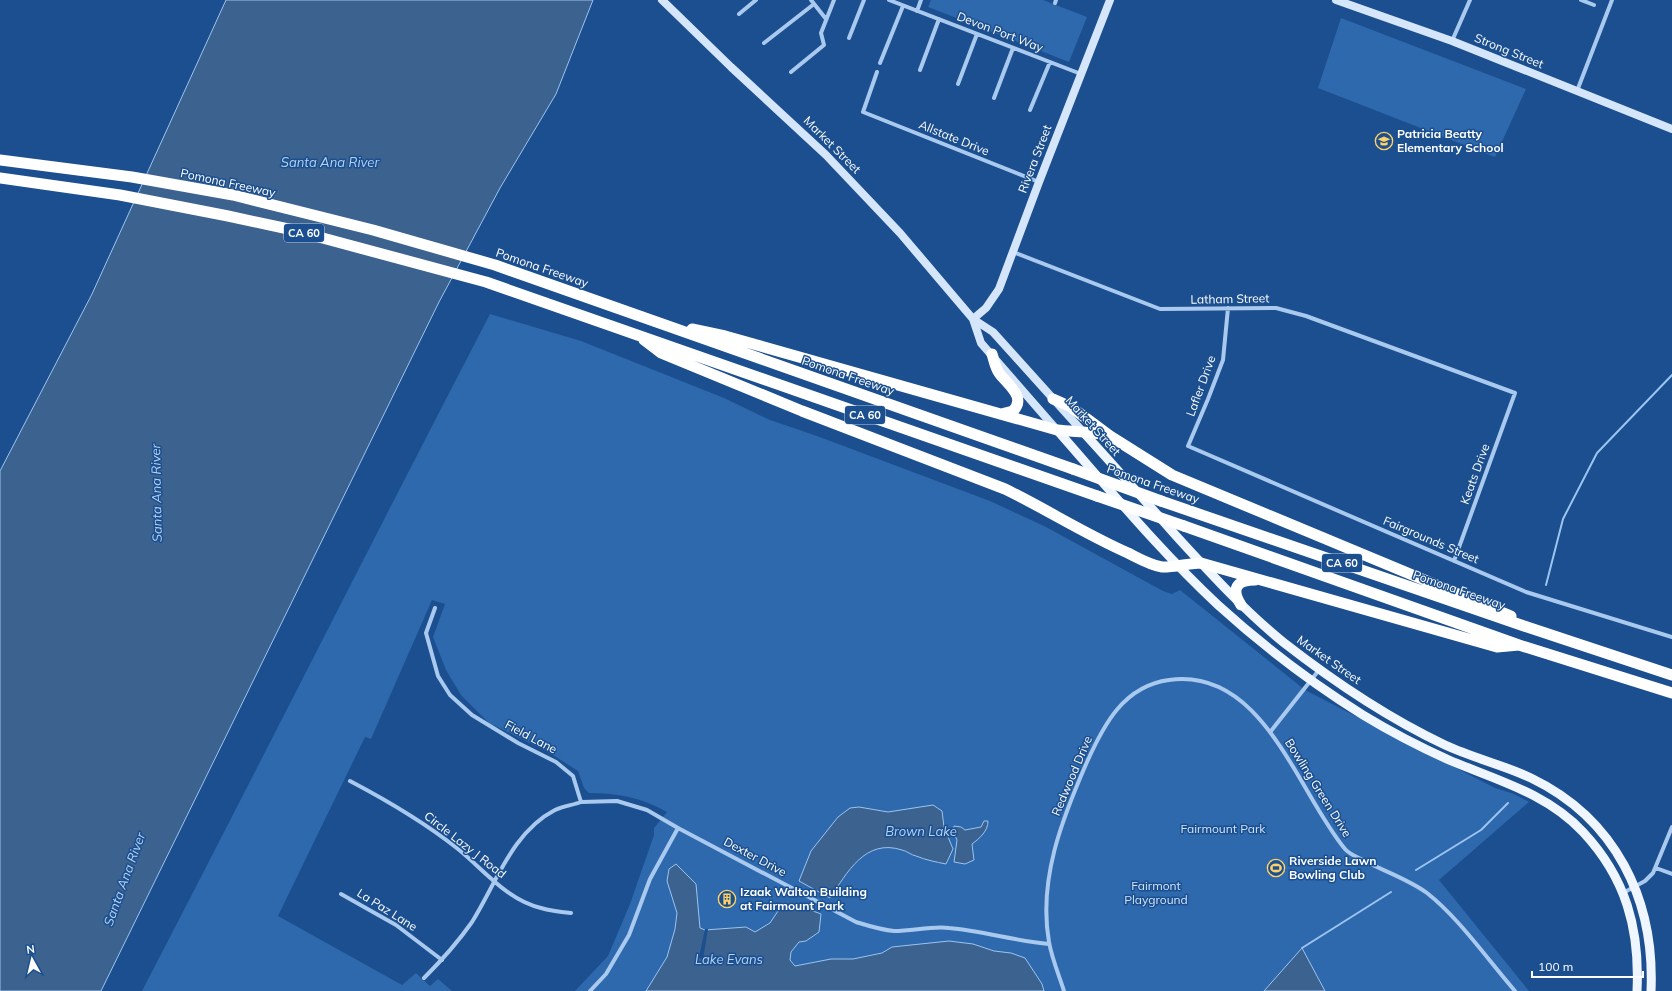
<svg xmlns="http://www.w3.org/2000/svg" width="1672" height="991" viewBox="0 0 1672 991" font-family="Mulish,sans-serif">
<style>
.green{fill:#2e69ad}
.water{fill:#3c6290;stroke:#9cc4f0}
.pier{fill:#1b4f8f}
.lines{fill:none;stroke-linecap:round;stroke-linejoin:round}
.stream{stroke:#9cc4f0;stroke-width:2}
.street{stroke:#a9c9ee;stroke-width:4}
.secondary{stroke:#d6e6fa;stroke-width:8}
.primary{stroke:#f0f6ff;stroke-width:9}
.highway{stroke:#fff;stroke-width:11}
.highway-bridge{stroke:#fff;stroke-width:11}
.labels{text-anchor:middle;stroke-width:3;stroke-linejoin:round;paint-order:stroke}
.shield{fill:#1b4f8f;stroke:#bbcadd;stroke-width:1}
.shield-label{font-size:11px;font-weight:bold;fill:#fff}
.street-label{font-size:12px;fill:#fff;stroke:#1b4f8f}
.poi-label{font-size:12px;font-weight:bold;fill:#fff;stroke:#1b4f8f;text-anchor:start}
.park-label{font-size:12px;fill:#cfe3fa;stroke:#1b4f8f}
.water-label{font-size:13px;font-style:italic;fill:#b5d3f5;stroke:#1b4f8f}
</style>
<rect width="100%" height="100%" fill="#1b4f8f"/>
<path class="green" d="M931 0H1043L1087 17 1069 62 928 7Z
M1341 18 1526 89 1495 157 1318 88Z
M490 314 581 341 724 398 770 420 817 436 990 501 1046 527 1163 591 1172 594 1180 590 1305 690 1495 788 1514 794 1529 802 1439 880 1529 991H575L608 956 630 904 654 835V828L667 812C643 798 617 793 589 793L584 788 578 771 550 753 489 723 461 695 446 670 433 637 445 604 432 600 371 739 365 737 278 916 402 985 416 973 430 986 438 979 452 991H142C259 766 373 539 490 314Z"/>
<path class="water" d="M226 0H593L556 94 500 188 439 302 101 991H0V471L92 294Z
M933 805 942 811 944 827 953 849 946 864C936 862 926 860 916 856 911 855 907 851 902 850 865 838 847 873 830 898L799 881 811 851 838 817 850 808 859 807 888 812Z
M984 821H988C988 831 980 838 972 844L974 860 965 864 954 862 957 840 953 831 954 826 961 827 965 830 981 827Z
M676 864 696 884 700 928 705 930 746 927 755 932 770 923 778 911 794 904 821 914 819 932 806 941 799 942 791 952 790 960 795 966 831 959H853L882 953 892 947 949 941 973 944 994 951 1011 953 1025 958 1042 984 1044 991H646L667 957 675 929 677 913 667 881 669 869Z
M1302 948 1325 991H1264Z"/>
<path class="pier" d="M705 929H708L703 959 699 958Z"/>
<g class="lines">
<path class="stream" d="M1546 585 1563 519 1597 453 1672 375
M1416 870 1481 830 1508 803
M1302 948 1391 892"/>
<path class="street" d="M811 0 826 19
M889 0 1081 74
M1581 0 1594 5
M1055 3 1056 0
M917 11 921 0
M739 14 756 0
M849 38 864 0
M1452 41 1470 0
M764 43 814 4
M880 63 903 6
M920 70 939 19
M791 72 824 45 821 33 834 0
M877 72 863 112 1039 182
M958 84 977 34
M1577 91 1612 0
M994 98 1013 48
M1030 110 1050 62
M1013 252 1160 309 1276 308 1306 316 1515 393 1454 561
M1228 308 1223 360 1208 399 1188 446 1526 592 1672 637
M435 608 426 633 438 676 450 695 472 715 518 743 556 762 573 776 581 802 617 801 647 810 678 828 856 922C869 926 881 930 894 931 913 931 931 926 949 928 983 931 1015 941 1049 944
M1271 731 1319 670
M350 781C388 801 424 822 458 849 484 870 507 900 541 908 551 911 561 912 571 913
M1656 868 1672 874
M1623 893 1645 881 1653 873 1672 827
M341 894 396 925 442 960
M424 978C441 961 458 942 472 922 496 884 512 832 555 810 563 806 573 805 581 802
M590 991 606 974 629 935 650 879 678 828
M1064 991C1059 975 1052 959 1049 942 1038 880 1062 819 1087 762 1104 724 1124 686 1169 680 1263 667 1297 791 1345 849 1349 854 1357 857 1363 860 1383 871 1408 879 1427 893 1459 918 1488 960 1515 991"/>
<path class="secondary" d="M662 0 731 67 826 155 900 233 973 319 993 332 1084 433
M1336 0 1452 41 1672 129
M973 319 986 308 999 289 1039 182 1110 0
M973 319 981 343 1056 429"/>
<path class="primary" d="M1057 430C1109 489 1160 551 1218 605 1262 645 1312 683 1363 715 1391 732 1420 747 1449 760 1496 780 1547 793 1583 832 1626 878 1640 929 1637 991
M1084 433C1116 468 1147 503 1179 539 1212 575 1245 611 1283 642 1333 681 1388 718 1445 745 1473 758 1504 765 1531 778 1616 819 1655 900 1651 991"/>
<path class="highway" d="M0 160 132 177 233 195 373 230 495 265 1073 469
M0 178 120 195 228 216 293 230 486 282 1097 496
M692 329 725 336 1057 430C1073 432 1090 431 1106 435
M644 340 661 353 802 411 1005 489C1046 509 1085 534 1128 553 1138 558 1150 565 1162 567 1169 568 1192 563 1201 563L1497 647 1519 645
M992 354C994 360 995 367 999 373 1007 384 1027 397 1013 411L1001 414
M1053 399 1071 407 1110 436 1172 475 1511 616
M1161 501 1524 626 1672 675
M1184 526 1519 645 1672 693
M1241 605C1231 589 1236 580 1255 580"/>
<path class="highway-bridge" d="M1073 469 1161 501
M1097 496 1184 526"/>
</g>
<defs>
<symbol id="school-ring" viewBox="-11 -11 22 22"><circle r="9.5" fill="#1b4f8f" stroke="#ffd166" stroke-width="1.5"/><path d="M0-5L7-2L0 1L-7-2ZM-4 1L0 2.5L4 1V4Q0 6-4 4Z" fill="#ffd166"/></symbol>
<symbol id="stadium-ring" viewBox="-11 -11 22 22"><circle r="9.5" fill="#1b4f8f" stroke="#ffd166" stroke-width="1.5"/><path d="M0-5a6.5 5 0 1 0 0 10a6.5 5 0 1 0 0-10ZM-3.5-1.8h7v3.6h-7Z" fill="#ffd166"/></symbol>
<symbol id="building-ring" viewBox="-11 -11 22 22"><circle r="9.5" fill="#1b4f8f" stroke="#ffd166" stroke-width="1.5"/><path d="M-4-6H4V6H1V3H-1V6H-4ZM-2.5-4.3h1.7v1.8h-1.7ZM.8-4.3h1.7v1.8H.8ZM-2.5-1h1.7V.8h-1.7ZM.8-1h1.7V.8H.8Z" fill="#ffd166"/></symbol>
</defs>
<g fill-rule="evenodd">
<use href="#school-ring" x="1374" y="131" width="20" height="20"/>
<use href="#stadium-ring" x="1266" y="858" width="20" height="20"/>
<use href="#building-ring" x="717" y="889" width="20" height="20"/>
</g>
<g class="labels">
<g class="shield">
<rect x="284" y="224" width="40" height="18" rx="3"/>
<rect x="845" y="406" width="40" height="18" rx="3"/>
<rect x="1322" y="554" width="40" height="18" rx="3"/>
</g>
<g class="shield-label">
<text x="304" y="237">CA 60</text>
<text x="865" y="419">CA 60</text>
<text x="1342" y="567">CA 60</text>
</g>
<g class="street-label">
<text transform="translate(1000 32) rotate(21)" y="4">Devon Port Way</text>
<text transform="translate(1509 51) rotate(22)" y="4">Strong Street</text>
<text transform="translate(954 138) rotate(22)" y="4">Allstate Drive</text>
<text transform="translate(832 145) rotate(45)" y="4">Market Street</text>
<text transform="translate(1035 159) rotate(-69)" y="4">Rivera Street</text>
<text transform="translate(228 183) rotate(12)" y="4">Pomona Freeway</text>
<text transform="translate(542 268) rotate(19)" y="4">Pomona Freeway</text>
<text transform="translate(1230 299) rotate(-1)" y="4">Latham Street</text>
<text transform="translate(848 376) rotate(19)" y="4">Pomona Freeway</text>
<text transform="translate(1201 386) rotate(-70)" y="4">Lafler Drive</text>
<text transform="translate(1093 426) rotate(48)" y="4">Market Street</text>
<text transform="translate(1475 474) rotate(-70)" y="4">Keats Drive</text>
<text transform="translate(1153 484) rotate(19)" y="4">Pomona Freeway</text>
<text transform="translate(1431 540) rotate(23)" y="4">Fairgrounds Street</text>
<text transform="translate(1459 590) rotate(19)" y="4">Pomona Freeway</text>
<text transform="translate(1329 660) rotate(35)" y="4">Market Street</text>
<text transform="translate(531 737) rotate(28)" y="4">Field Lane</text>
<text transform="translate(1072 776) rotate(-67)" y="4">Redwood Drive</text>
<text transform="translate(1318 788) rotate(58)" y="4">Bowling Green Drive</text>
<text transform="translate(465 845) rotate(38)" y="4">Circle Lazy J Road</text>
<text transform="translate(755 857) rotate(28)" y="4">Dexter Drive</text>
<text transform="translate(387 910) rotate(32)" y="4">La Paz Lane</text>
</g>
<g class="poi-label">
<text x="1397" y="138">Patricia Beatty<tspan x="1397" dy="14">Elementary School</tspan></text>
<text x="1289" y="865">Riverside Lawn<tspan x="1289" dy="14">Bowling Club</tspan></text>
<text x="740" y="896">Izaak Walton Building<tspan x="740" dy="14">at Fairmount Park</tspan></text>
</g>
<g class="park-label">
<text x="1223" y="833">Fairmount Park</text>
<text x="1156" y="890">Fairmont<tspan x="1156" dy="14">Playground</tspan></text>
</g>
<g class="water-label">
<text x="330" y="167">Santa Ana River</text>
<text transform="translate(156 493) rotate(-91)" y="5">Santa Ana River</text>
<text x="921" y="836">Brown Lake</text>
<text transform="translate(124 879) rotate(-70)" y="5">Santa Ana River</text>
<text x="729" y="964">Lake Evans</text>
</g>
</g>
<g transform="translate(32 959) rotate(352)" stroke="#1b4f8f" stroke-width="3" paint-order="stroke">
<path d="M0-3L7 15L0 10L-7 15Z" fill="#ffffff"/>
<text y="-6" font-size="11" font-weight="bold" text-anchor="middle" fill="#ffffff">N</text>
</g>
<path d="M1532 971v6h111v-6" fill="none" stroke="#ffffff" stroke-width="2"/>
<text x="1538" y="971" font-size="12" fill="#ffffff" stroke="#1b4f8f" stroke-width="3" paint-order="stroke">100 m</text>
</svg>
